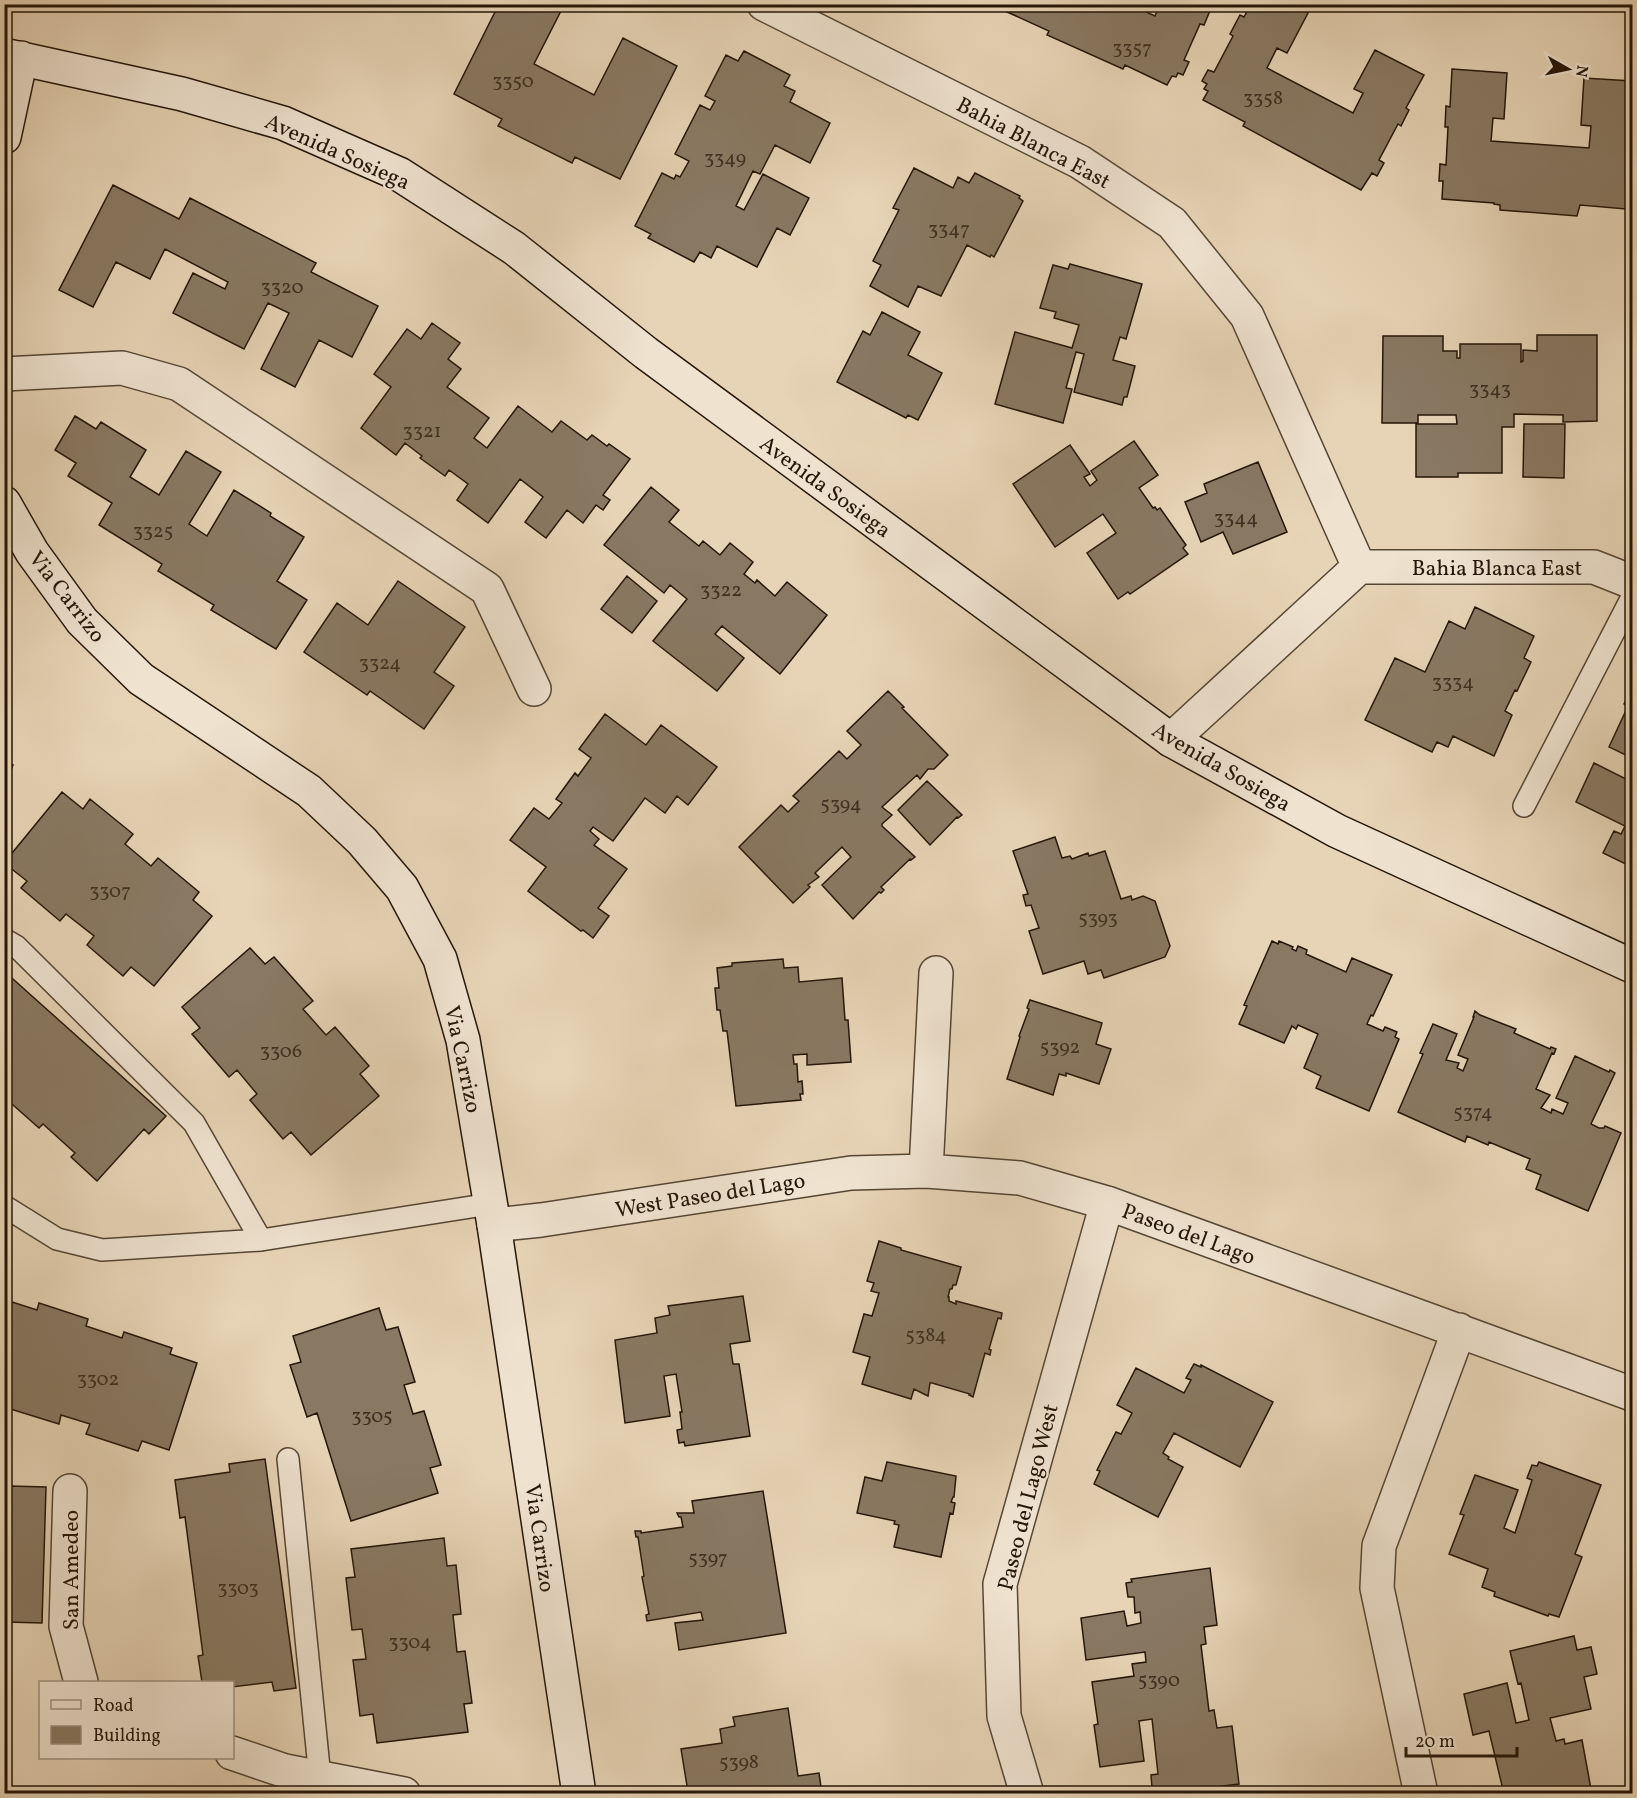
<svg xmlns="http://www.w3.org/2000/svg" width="1637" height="1798" viewBox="0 0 1637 1798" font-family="Vollkorn,serif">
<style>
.building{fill:#897963;stroke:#241609;stroke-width:1.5}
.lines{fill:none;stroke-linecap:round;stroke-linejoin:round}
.lane-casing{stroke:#554634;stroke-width:24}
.street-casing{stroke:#554634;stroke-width:36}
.secondary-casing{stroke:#241609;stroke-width:36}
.lane{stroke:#efe3d0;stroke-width:21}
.street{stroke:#efe3d0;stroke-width:33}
.secondary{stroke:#efe3d0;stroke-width:33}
.labels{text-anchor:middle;stroke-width:4.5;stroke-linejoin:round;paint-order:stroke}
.number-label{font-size:20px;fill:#3d2f20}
.street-label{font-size:22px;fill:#241609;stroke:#efe3d0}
</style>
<rect width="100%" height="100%" fill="#e7d4b6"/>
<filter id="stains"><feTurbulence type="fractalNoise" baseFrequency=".00333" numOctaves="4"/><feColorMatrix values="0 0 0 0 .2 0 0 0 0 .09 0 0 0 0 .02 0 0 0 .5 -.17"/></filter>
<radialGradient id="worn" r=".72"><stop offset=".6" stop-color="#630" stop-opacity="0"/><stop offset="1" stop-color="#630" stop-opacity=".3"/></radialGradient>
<path class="building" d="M499 4 564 5 534 64 594 95 623 38 677 66 620 179 575 157 572 163 498 126 502 119 454 94Z
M1008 4H1129L1155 16 1160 4H1207V6L1211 8 1204 25 1200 24 1184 60 1189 62 1183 75 1178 73 1176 77 1172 76 1167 85 1125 65 1123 69 1047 35 1049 31 1005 11Z
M1251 4H1292L1308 13 1287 53 1277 48 1267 68 1353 113 1363 93 1354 89 1375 50 1424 75 1406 108 1409 110 1401 126 1398 124 1379 160 1384 163 1377 176 1372 173 1361 190 1243 126 1245 122 1203 100 1208 91 1204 89 1207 84 1202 81 1208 70 1214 72 1233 36 1230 34 1240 15 1244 17Z
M744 51 790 75 784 86 795 91 790 102 830 123 810 163 775 145 760 174 753 171 736 206 744 210 763 174 809 198 790 235 777 228 757 267 717 246 711 258 700 252 694 262 648 238 651 234 635 226 662 173 674 179 676 175 680 177 689 161 675 154 700 105 710 110 715 101 705 96 726 55 738 61Z
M1452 69 1507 73 1504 119 1493 118 1491 141 1589 148 1591 126 1581 125 1584 78 1632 81V195L1630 199 1626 198V209L1580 205 1577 216 1500 210V205L1494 204V203L1442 199 1443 181H1439L1440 164 1446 165 1448 127H1445L1446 106 1450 107Z
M914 168 953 188 958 177 969 183 975 173 1020 196 1019 198 1023 201 994 257 991 255 990 257 967 245 941 296 918 286 908 307 870 286 881 265 873 261 899 210 893 208Z
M113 185 179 219 190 198 316 263 311 272 378 306 352 357 319 340 295 387 261 369 289 313 268 303 244 349 173 313 193 273 225 289 228 282 165 249 150 279 116 262 93 307 59 290Z
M1070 264 1142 284 1126 339 1120 337 1113 360 1135 366 1127 397H1124L1122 405 1074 392 1084 354 1076 352 1066 388 1072 389 1063 423 995 404 1015 332 1072 348 1079 325 1054 318 1056 312 1040 308 1053 265 1068 269Z
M882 312 920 332 908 355 942 373 918 420 908 415 906 418 837 382 863 331 870 335Z
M432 323 460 343 448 359 461 369 447 387 489 418 474 438 487 448 518 406 552 432 561 421 587 440 592 435 607 446 609 444 630 459 603 495 610 500 603 510 596 505 583 523 567 510 546 538 525 522 543 497 520 479 488 523 457 500 468 484 449 470 445 476 420 458 422 456 405 443 396 455 361 428 391 387 374 374 407 329 421 339Z
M1537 335H1597V421L1563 422V415L1514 414V427H1502V473H1458V477H1416V424H1457L1456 415H1418V423H1382L1383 336H1443V351H1457V358H1460V344H1521V362L1523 361V350L1537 351Z
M75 416 96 429 101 422 146 450 130 477 159 495 186 451 221 472 189 524 207 536 234 490 271 513 270 516 304 537 277 581 307 600 276 649 211 610 214 605 158 571 162 564 99 525 112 503 68 476 76 463 55 450Z
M1524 424H1565L1564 478 1523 477Z
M1134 441 1158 475 1139 488 1153 508 1155 507 1157 510 1160 508 1186 545 1183 548 1188 554 1130 594 1128 592 1118 599 1087 553 1116 533 1103 514 1055 547 1013 484 1070 445 1090 474 1084 477 1090 486 1097 480 1091 471Z
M1258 462 1287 532 1233 554 1223 532 1201 542 1185 502 1207 493 1204 484Z
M651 487 679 510 669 522 699 546 703 541 720 555 730 543 753 562 744 574 755 583 757 580 775 596 787 582 827 615 780 674 722 626 715 634 744 658 717 691 653 641 687 599 670 585 664 593 604 545Z
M627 576 657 601 632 633 601 609Z
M398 581 465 627 434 672 454 686 424 729 370 691 367 695 304 652 337 603 368 625Z
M1475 607 1534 636 1524 658 1531 662 1517 691 1515 690 1505 711 1512 715 1494 756 1453 736 1448 747 1437 742 1432 752 1365 720 1395 658 1425 672 1449 621 1465 629Z
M1632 687V758L1609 747 1628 706 1624 704Z
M888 691 904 707 902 708 948 755 934 769H928L920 779 917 775 882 807 892 815 882 824V826L915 857 911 860 910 859 881 887 884 890 881 893 879 892 853 919 822 885 851 857 842 847 815 873 819 877 808 885 810 887 793 903 739 847 781 805 788 812 799 801 793 796 839 751 847 759 861 745 847 731Z
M605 714 646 745 661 725 717 767 688 805 677 796 665 813 645 798 613 841 593 827 590 831 599 839 594 845 627 869 598 908 609 916 593 938 583 930 581 931 528 891 546 867 510 840 534 808 549 819 562 803 556 799 575 773 578 776 591 758 579 749Z
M4 761 13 765 4 788Z
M1594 763 1632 782V867L1603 853 1614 831 1621 834 1625 826 1576 802Z
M927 781 962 815 958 818 957 817 930 845 898 810Z
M62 792 83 809 90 799 133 834 125 844 151 866 158 858 199 892 193 900 212 916 154 986 131 967 123 976 87 945 94 936 66 914 60 921 21 888 27 881 4 863Z
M1055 837 1062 858 1070 856 1072 859 1088 853 1089 856 1105 851 1121 899 1131 896 1132 900 1143 896 1155 901 1170 946 1165 957 1104 978 1101 970 1088 974 1084 961 1043 974 1029 931 1039 928 1031 905 1026 906 1023 895 1028 894 1013 851Z
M1272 941 1278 944 1279 941 1293 947 1292 949 1296 951 1298 946 1307 950 1306 954 1346 972 1352 958 1392 975 1373 1016 1371 1015 1367 1024 1383 1031 1385 1027 1397 1032 1395 1037 1399 1039 1369 1111 1316 1088 1321 1076 1304 1068 1318 1034 1298 1025 1296 1029 1292 1026 1284 1043 1239 1024 1247 1006 1244 1005Z
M250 948 265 964 274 957 313 1001 303 1009 326 1035 335 1027 369 1066 360 1074 379 1096 311 1155 291 1132 283 1139 250 1100 257 1094 237 1070 229 1077 192 1034 200 1028 182 1007Z
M783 959 784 968 798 967 799 982 842 978 845 1020H848L851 1062 807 1065V1054L793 1055 794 1064H797L798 1082 802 1081 803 1094H800L801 1100 736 1106 727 1031H723L720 1010H717L715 988H719L717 968 732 966V963Z
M4 971 166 1116 149 1134 144 1129 97 1181 71 1157 75 1153 43 1124 39 1128 4 1097Z
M1030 1000 1102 1023 1096 1044 1111 1049 1099 1084 1066 1073V1076L1059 1074 1053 1095 1007 1079 1020 1037 1019 1036 1029 1009 1027 1008Z
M1475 1011 1480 1015 1516 1029 1514 1033 1550 1049 1551 1047 1556 1049 1554 1054 1552 1053 1536 1089 1550 1095 1541 1108 1551 1113 1552 1109 1563 1114 1568 1103 1556 1098 1575 1056 1609 1072 1610 1070 1615 1073 1591 1124 1599 1128H1604L1605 1126 1621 1133 1588 1211 1536 1189 1541 1175 1526 1169 1530 1159 1489 1142 1488 1145 1467 1136 1465 1142 1398 1112 1423 1054 1420 1053 1433 1024 1457 1034 1446 1060 1459 1063 1457 1068 1463 1071 1468 1059 1458 1055 1474 1017H1473Z
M879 1241 901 1248V1250L961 1267 956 1285H953L952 1289H950L948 1297H949V1301L956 1304V1301L1002 1313 1001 1319 998 1318 989 1349 991 1350 990 1355 985 1353 973 1397 969 1395 970 1394 932 1383H930L928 1396 914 1389 911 1399 862 1384 870 1357 853 1352 864 1314 872 1316 879 1293 871 1291 874 1283 867 1281Z
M743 1296 750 1341 730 1344 733 1364H739L750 1436 685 1446 684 1442 679 1443 677 1430 682 1429 680 1412H682L676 1374 664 1376 670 1416 625 1423 615 1340 657 1333 655 1318 670 1315 668 1306Z
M12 1302 37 1310 39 1303 88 1319 86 1326 122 1338 124 1332 172 1348 170 1354 197 1363 169 1450 142 1441 138 1451 86 1434 90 1424 61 1415 59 1424 4 1407 8 1395 4 1394V1323Z
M379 1308 386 1330 398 1327 415 1382 404 1385 413 1414 424 1411 441 1465 430 1468 438 1493 351 1521 317 1413 307 1417 290 1365 301 1362 293 1336Z
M1194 1364 1201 1367V1365L1273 1402 1240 1467 1174 1433 1163 1453 1169 1457 1168 1459 1183 1467 1158 1517 1094 1484 1100 1471 1097 1470 1116 1432 1121 1434 1132 1413 1117 1405 1136 1368 1184 1393 1191 1380 1186 1378Z
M265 1459 296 1688 274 1691 272 1682 232 1687V1682H202L198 1656 203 1655 185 1517 180 1518 175 1480 230 1472 229 1464Z
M887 1462 956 1476 954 1497H953L951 1502 955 1503 953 1514 950 1513 941 1557 894 1547 899 1525 894 1524 895 1521 857 1513 865 1477 882 1481Z
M1539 1462 1601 1485 1575 1554 1582 1557 1559 1617 1549 1614 1548 1616 1494 1596 1495 1592 1482 1587 1488 1569 1449 1554 1464 1515 1460 1514 1475 1475 1518 1490 1504 1528 1515 1533 1532 1480 1527 1478 1532 1465 1537 1466Z
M10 1486 46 1487 42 1623 6 1622Z
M763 1491 786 1633 679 1650 675 1623 703 1620 701 1612 647 1621 646 1615 649 1614 642 1577 644 1576 638 1537H636L635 1531H641V1533L683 1527 681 1517H679L677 1513H694L692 1501Z
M444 1538 447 1566 456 1565 461 1614 453 1615 457 1652 465 1651 472 1703 464 1704 468 1732 377 1743 373 1714 360 1716 353 1660 366 1659 362 1629 352 1630 346 1578 355 1577 351 1549Z
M1210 1568 1217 1625 1204 1627 1206 1644 1201 1645 1209 1711 1214 1710 1217 1728 1232 1726 1239 1784 1168 1793V1791L1160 1792 1159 1787 1152 1788 1151 1775 1158 1774 1152 1719 1139 1721 1144 1761 1100 1767 1094 1725 1098 1724 1092 1682 1134 1676 1132 1664 1146 1662 1145 1652 1086 1660 1081 1618 1124 1611 1127 1626 1141 1623 1140 1612 1135 1613 1134 1597H1128L1126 1583 1132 1582 1131 1579Z
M1574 1636 1577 1650 1591 1647 1597 1674 1584 1677 1591 1709 1550 1718 1556 1741 1564 1739 1565 1744 1582 1740 1591 1789 1600 1787 1601 1791H1605L1606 1794H1504L1489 1731 1473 1735 1464 1694 1507 1683 1516 1723 1529 1720 1521 1683 1518 1684 1510 1651Z
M788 1708 798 1776 819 1773 822 1794H684L688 1792 681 1749 722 1743 720 1729 735 1726 733 1717Z"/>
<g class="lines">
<defs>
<path id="lane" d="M1524 806 1632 597
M4 939 16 946 194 1123 261 1240
M4 1206 57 1239 102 1250 261 1240 490 1204
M288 1459 320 1778"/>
<path id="street" d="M764 4 1080 162 1172 223 1247 316 1359 567
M4 374 122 368 179 384 487 589 534 689
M1171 740 1359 567H1594L1632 582
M926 1171 936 973
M494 1225 541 1220 851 1173 926 1171 1020 1178 1107 1203 1632 1394
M70 1491 66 1626 81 1682
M232 1753 285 1771 404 1794
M1027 1794 1004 1716 1000 1584 1107 1203
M1421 1794 1377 1588 1379 1546 1459 1330"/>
<path id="secondary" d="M4 55 182 94 283 123 399 174 514 248 646 353 1171 740 1337 831 1632 966
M4 137 21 58
M4 503 32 552 82 621 141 679 309 791 362 841 402 888 440 959 463 1040 494 1225 579 1794"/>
</defs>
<use href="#lane" class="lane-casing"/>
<use href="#street" class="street-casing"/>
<use href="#secondary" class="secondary-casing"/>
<use href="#lane" class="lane"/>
<use href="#street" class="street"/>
<use href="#secondary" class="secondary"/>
</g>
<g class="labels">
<g class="number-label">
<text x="1132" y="54">3357</text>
<text x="513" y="87">3350</text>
<text x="1263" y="104">3358</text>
<text x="725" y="164">3349</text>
<text x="949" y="235">3347</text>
<text x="282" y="293">3320</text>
<text x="1490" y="395">3343</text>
<text x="422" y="437">3321</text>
<text x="1236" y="524">3344</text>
<text x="153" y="537">3325</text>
<text x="721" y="596">3322</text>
<text x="380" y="669">3324</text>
<text x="1453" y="688">3334</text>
<text x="841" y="810">5394</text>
<text x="110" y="897">3307</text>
<text x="1098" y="924">5393</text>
<text x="1060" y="1053">5392</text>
<text x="281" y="1057">3306</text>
<text x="1473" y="1118">5374</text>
<text x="926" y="1341">5384</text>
<text x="98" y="1385">3302</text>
<text x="372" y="1422">3305</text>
<text x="708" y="1564">5397</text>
<text x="238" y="1594">3303</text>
<text x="410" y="1648">3304</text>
<text x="1159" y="1686">5390</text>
<text x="739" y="1768">5398</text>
</g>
<g class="street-label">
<text transform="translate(1034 142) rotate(28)" y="8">Bahia Blanca East</text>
<text transform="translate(338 151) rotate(24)" y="8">Avenida Sosiega</text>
<text transform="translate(826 486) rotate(36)" y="8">Avenida Sosiega</text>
<text x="1497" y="575">Bahia Blanca East</text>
<text transform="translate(68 596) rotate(52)" y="8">Via Carrizo</text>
<text transform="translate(1222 766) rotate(30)" y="8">Avenida Sosiega</text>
<text transform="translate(464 1059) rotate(78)" y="8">Via Carrizo</text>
<text transform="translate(710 1194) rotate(-9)" y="8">West Paseo del Lago</text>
<text transform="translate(1189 1233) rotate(20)" y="8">Paseo del Lago</text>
<text transform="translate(1027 1497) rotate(-76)" y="8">Paseo del Lago West</text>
<text transform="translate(541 1538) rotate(82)" y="8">Via Carrizo</text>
<text transform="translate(70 1570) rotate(-90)" y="8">San Amedeo</text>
</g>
</g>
<rect width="1637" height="1798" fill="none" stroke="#e7d4b6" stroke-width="24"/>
<rect x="6" y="6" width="1625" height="1786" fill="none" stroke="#241609" stroke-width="3"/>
<rect x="12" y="12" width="1613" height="1774" fill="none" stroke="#241609" stroke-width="1.5"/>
<rect x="39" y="1681" width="195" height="78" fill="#efe3d0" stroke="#9e9180" stroke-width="1.5"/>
<rect x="51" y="1700" width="30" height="9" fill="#efe3d0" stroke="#9e9180" stroke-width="1.5"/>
<text x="93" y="1711" font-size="18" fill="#241609">Road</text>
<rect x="51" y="1726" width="30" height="18" fill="#897963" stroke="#9e9180" stroke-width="1.5"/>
<text x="93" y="1741" font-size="18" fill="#241609">Building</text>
<g transform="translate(1568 69) rotate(99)" stroke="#efe3d0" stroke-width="4.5" paint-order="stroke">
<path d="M0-4.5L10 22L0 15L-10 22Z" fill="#241609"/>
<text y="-9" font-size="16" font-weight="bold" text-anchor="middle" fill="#241609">N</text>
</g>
<path d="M1406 1747v9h111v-9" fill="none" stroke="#241609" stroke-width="3"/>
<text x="1415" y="1747" font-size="18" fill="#241609" stroke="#efe3d0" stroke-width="4.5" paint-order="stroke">20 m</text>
<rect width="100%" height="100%" filter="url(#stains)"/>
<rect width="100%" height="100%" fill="url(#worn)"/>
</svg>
